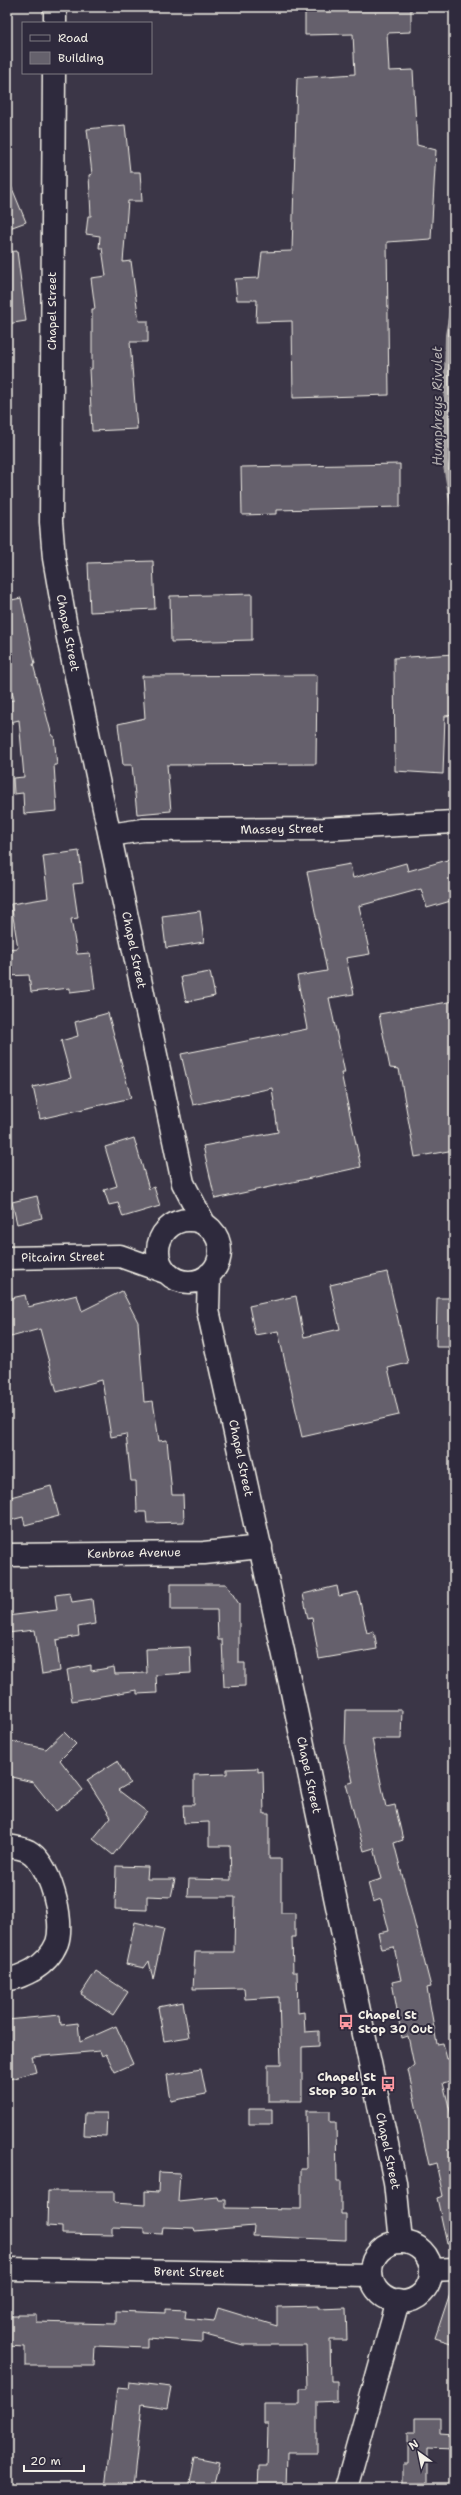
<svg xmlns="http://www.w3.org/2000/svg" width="461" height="2495" viewBox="0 0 461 2495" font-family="'Shantell Sans',sans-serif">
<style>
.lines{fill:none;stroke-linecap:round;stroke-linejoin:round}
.stream{stroke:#aaa6a7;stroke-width:6}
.building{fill:#65616c;stroke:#f4f1e8}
.minor-casing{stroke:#f4f1e8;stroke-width:25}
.tertiary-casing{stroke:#f4f1e8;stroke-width:25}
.minor{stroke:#2f2a3d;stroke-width:22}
.tertiary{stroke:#2f2a3d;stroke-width:22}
.labels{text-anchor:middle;stroke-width:4;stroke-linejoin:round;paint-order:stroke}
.street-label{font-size:12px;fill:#f4f1e8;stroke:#2f2a3d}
.poi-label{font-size:12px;font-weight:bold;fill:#f4f1e8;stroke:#2f2a3d;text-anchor:start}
.water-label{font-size:13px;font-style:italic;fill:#b6b2b2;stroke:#2f2a3d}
</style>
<rect width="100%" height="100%" fill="#3b3647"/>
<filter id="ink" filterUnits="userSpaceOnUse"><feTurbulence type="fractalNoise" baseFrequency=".025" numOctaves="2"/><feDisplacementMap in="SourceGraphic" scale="8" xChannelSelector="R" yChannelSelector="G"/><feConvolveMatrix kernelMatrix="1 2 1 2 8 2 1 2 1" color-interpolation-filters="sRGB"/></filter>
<g filter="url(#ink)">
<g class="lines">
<path class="stream" d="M454 300 448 335 445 460 454 512"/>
</g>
<path class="building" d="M305 7H411V32L387 33 389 71 413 70 417 145 436 150 431 239 387 242 389 395 293 398 292 321 256 322 257 300H237L235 279 259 278 262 252 292 251 297 78 355 74 353 34 305 35Z
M125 125 130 172H140L142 201H128L123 262 131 261 139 321H148V342H130L137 429 92 431 89 369H92V309H95L91 278 106 276 102 248H99L100 236 86 234 88 216H91L89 175 92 174 87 129Z
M7 176 26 222 7 229Z
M17 251 26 321 7 324V252Z
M400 464V507L276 510V514L242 515 241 467Z
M153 561 155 609 90 612 88 563Z
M252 594V640L171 642 170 596Z
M21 598 35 664H33L52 736H54L57 765H54L57 811 24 814 23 793 14 794 13 778 24 777 19 720 7 723V701L14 700 7 672V601Z
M454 654V715L445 716 443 774 395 771 394 658Z
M317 675 316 764 167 765 171 811 137 814 132 765H123L118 724 145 718 142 676Z
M79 851 83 883 73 884 78 918 71 919 77 954 90 953 95 989 70 992V988L31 992 29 975 7 976V949L18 948 11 904 48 898 43 856Z
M451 859 454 871V900L427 908 421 889 359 906 370 954 346 958 354 994 329 998 345 1073H341L361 1167 215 1199 203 1146 278 1132 272 1088 193 1105 181 1054 307 1029 297 976 327 971 307 872 350 864 353 878 406 863 408 871Z
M200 911 204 942 166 948 162 916Z
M210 972 215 996 186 1002 181 977Z
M454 1001V1150L415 1157 399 1069 390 1068 379 1014Z
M108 1013 131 1098 40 1119 33 1087 71 1078 61 1041 78 1036 75 1022Z
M134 1138 149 1189 154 1187 160 1206 123 1217 118 1203 109 1205 104 1190 117 1186 105 1147Z
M37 1196 42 1218 17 1224 12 1202Z
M387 1272 408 1363 388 1368 399 1415 302 1437 278 1331 255 1335 249 1306 296 1296 304 1337 340 1329 330 1285Z
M122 1291 138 1322 144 1402 153 1401 159 1441 167 1440 172 1495H183L184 1522 147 1523 146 1512H137L136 1481H131L126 1434 111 1437 102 1380 57 1392 40 1329 7 1338V1299L25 1295 28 1307 77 1295 82 1311Z
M437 1298H454V1347H436Z
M51 1486 59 1516 25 1525 23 1517 7 1521V1498Z
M171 1584H226L239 1604V1663H245V1686L224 1687 222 1640H218L217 1610H171Z
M337 1586 339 1596 358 1592 367 1633 374 1631 377 1649 319 1659 312 1618 308 1619 303 1594Z
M70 1593 72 1602 92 1599 95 1624 78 1627 79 1636 56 1640 60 1671 42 1674 35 1630 7 1633V1616L57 1610 55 1595Z
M190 1647 191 1673 156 1675 157 1693 137 1694V1690L72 1701 67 1670 91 1665V1671L114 1667 115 1674 147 1673 146 1649Z
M346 1710H402L401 1739H372L386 1807 395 1805 403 1840 394 1843 431 1987 427 1988 437 2044 443 2043 447 2059 452 2058 454 2067V2080L443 2083 452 2119 454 2118V2243L447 2244 437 2198 443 2196 436 2163 429 2165 408 2070 414 2065 408 2036 402 2038 392 1982 401 1980 394 1947 382 1949 378 1933 389 1931 381 1899 373 1902 368 1883 382 1879 374 1848 364 1851 346 1784 353 1782 345 1746Z
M64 1732 76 1744 60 1760 83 1790 56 1811 33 1782 7 1776V1740L46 1749Z
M117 1761 130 1783 118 1790 147 1812 113 1855 93 1839 111 1817 87 1780Z
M258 1768V1772L263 1771 264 1814H269V1859H281V1913H295V1937H292L293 1972H297L298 2013 304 2012 305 2032 319 2031V2046L302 2047V2101H268V2064H281L279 1997 245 1999 244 1988 193 1989 195 1952H234L235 1897H188L189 1879 231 1880 230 1846H209V1822L184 1823 183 1805H194V1775L227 1774V1769Z
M116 1866 148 1867 147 1879H175L171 1897 147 1896V1910L115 1909Z
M135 1922 164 1929 153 1980 149 1961 144 1968 126 1964Z
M96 1971 128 1992 113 2015 81 1994Z
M183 2002 189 2037 164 2041 158 2007Z
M60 2015 61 2025 78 2023 80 2042 116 2026 133 2064 115 2072 106 2054 102 2056 100 2051 32 2057 36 2072 10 2079 7 2067V2020Z
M201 2069 206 2094 171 2101 167 2075Z
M249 2109H272V2124H249Z
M306 2111H330V2122H336L337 2181H341V2214H346V2240L253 2236 254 2226 195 2231 194 2228 163 2227 162 2234 144 2233V2228L113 2227V2235L62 2234V2227L47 2226 48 2191H114V2203L145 2205V2191L158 2192 159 2172 180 2173 178 2201 218 2197 219 2200H226V2208L301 2209V2169H307Z
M85 2113H107L106 2136 84 2135Z
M451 2290H454V2344L435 2338Z
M318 2306V2309L346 2308 347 2340H330L331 2381H337V2401L317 2402V2453H287L286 2488H258L259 2466H267L268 2424H264V2404H300V2389H307L306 2345H243L202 2334V2342L147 2338V2348L95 2346 94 2366H25V2347L7 2346V2316H18V2314H36V2322L116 2324V2311L165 2313V2309L186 2310 185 2318 214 2321 218 2308 277 2326V2307Z
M129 2382 171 2387 167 2408 142 2404 133 2488H105L117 2387 128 2388Z
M415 2418H440V2433L454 2434V2450L427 2449V2488H403V2463H408V2433H415Z
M195 2457 219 2462 213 2488H189Z"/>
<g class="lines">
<defs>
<path id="minor" d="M110 835 143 830 324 829 454 822
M7 1555 204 1553 261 1547
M7 1846C14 1847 22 1848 28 1851 50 1863 65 1920 57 1943 52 1955 43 1964 33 1970 25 1974 16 1979 7 1979
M7 2269 371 2275
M431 2270 454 2269"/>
<path id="tertiary" d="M55 23V7
M54 73 51 522 54 558 67 633 183 1183 205 1225
M158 1251a31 31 0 1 1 62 0a31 31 0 1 1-62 0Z
M7 1258 120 1256 165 1272
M209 1274 208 1310 292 1692 395 2182 401 2242
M371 2272a30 30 0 1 1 60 0a30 30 0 1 1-60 0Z
M346 2488 398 2301"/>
</defs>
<use href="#minor" class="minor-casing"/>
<use href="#tertiary" class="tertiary-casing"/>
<use href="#minor" class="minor"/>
<use href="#tertiary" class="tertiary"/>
</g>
</g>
<defs>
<symbol id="bus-bare" viewBox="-9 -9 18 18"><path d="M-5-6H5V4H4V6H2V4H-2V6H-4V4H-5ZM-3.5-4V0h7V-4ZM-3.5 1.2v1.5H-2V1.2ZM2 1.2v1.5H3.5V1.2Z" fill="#ff9aa2" stroke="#2f2a3d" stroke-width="2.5" paint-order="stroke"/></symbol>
</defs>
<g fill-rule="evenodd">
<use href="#bus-bare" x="335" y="2011" width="22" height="22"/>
<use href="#bus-bare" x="377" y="2073" width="22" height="22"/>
</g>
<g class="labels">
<g class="street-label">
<text transform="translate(52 311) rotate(-90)" y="4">Chapel Street</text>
<text transform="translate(68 633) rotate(79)" y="4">Chapel Street</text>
<text transform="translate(282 829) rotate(-1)" y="4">Massey Street</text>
<text transform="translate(134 950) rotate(78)" y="4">Chapel Street</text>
<text transform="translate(63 1257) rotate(-1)" y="4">Pitcairn Street</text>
<text transform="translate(241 1458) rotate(78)" y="4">Chapel Street</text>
<text transform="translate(134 1553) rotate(-1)" y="4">Kenbrae Avenue</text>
<text transform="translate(309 1775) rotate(78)" y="4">Chapel Street</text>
<text transform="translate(388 2151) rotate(78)" y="4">Chapel Street</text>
<text transform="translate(189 2272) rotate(1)" y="4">Brent Street</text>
</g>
<g class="poi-label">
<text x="358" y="2019">Chapel St<tspan x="358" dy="14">Stop 30 Out</tspan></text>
<text x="376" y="2081" text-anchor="end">Chapel St<tspan x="376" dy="14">Stop 30 In</tspan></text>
</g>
<g class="water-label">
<text transform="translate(437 406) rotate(-90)" y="5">Humphreys Rivulet</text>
</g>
</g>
<rect width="461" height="2495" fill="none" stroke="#2f2a3d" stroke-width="24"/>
<rect x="12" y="12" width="437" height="2471" fill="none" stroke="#f4f1e8" stroke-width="1.5" filter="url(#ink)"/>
<rect x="22" y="22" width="130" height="52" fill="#2f2a3d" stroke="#7e7a81"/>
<rect x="30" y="35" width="20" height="6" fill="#2f2a3d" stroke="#7e7a81"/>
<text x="58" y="42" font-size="12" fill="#f4f1e8">Road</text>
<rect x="30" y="52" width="20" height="12" fill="#65616c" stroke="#7e7a81"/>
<text x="58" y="62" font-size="12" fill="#f4f1e8">Building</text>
<g transform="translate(419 2453) rotate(327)" stroke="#2f2a3d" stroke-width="3" paint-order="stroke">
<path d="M0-3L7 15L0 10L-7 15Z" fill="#f4f1e8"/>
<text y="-6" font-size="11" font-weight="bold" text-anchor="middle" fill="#f4f1e8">N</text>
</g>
<path d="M24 2465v6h60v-6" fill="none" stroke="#f4f1e8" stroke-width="2"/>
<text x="30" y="2465" font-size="12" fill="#f4f1e8" stroke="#2f2a3d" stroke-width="3" paint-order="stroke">20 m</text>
</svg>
